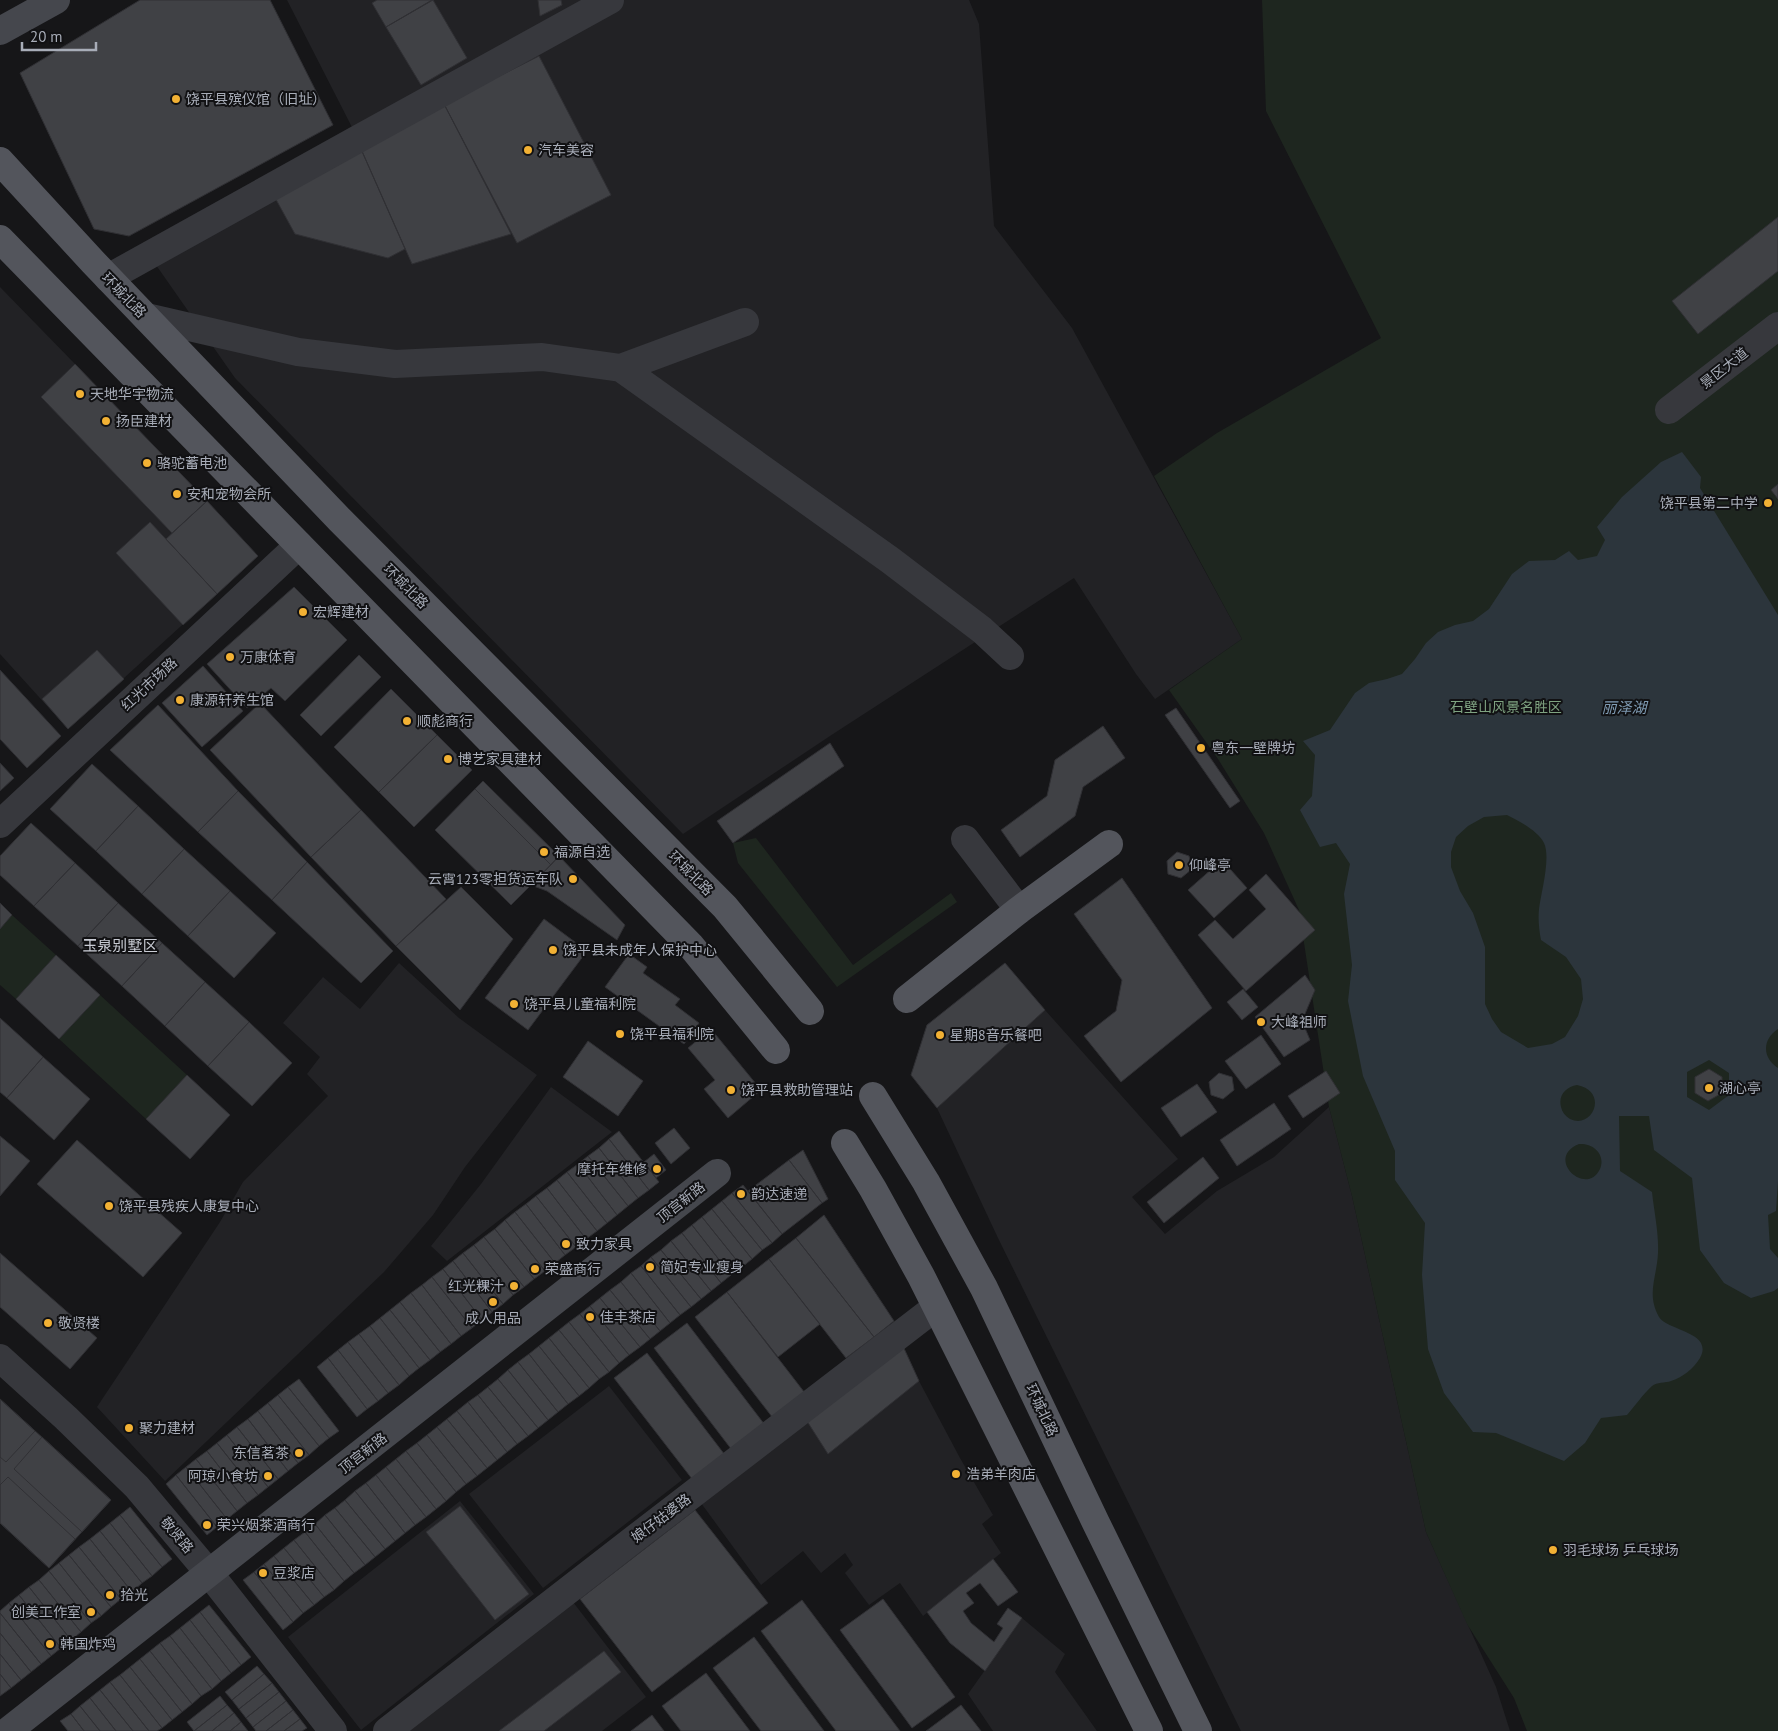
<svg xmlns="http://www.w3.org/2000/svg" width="1778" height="1731" viewBox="0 0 1778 1731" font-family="'PT Sans','Noto Sans SC',sans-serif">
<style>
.built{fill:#222225}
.green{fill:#1e261f}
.water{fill:#2c353c;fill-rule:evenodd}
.building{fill:#404145;stroke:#303034}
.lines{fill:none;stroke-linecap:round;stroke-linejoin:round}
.minor{stroke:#37383d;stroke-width:28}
.tertiary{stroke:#37383d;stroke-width:28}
.secondary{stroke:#45474d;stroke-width:28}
.primary{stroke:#53555c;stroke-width:28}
.poi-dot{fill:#f2b134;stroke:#111113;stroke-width:2}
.labels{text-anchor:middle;stroke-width:4;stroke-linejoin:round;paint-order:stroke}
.poi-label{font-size:14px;fill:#a8adb8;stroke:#111113;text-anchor:start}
.street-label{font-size:14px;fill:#a8adb8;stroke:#111113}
.park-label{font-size:14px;fill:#7fa381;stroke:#111113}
.water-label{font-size:15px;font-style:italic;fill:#7f9bb3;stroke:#111113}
.neighbourhood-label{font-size:15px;fill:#c9ccd4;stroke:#111113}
</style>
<rect width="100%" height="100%" fill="#161618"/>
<path class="built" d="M287 0H969L979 24 994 226 1072 328 1242 639 1155 699 1136 674 1074 578 833 734 683 834 235 378 149 255 358 139Z
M0 287 75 364 41 397 172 533 207 501 258 556 68 729 0 654Z
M399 963 459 1018 537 1075 465 1167 433 1215 384 1272 165 1481 97 1407 220 1222 243 1182 328 1096 307 1074 320 1057 283 1023 323 977 360 1009Z
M1045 1010 1178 1159 1132 1197 1165 1234 1217 1191 1274 1157 1329 1107 1352 1196 1426 1532 1496 1687 1510 1731H1241L998 1238 937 1108Z
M551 1087 612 1132 447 1261 431 1246 481 1184Z
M919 1381 960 1458 993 1515 982 1524 1001 1553 923 1616 900 1583 869 1605 845 1573 853 1565 845 1553 821 1573 803 1551 761 1585 701 1503 805 1418 828 1453Z
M609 1386 682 1480 543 1588 469 1494Z
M460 1501 534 1594 361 1730 288 1637Z
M573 1602 646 1697 602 1731H406Z
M1022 1618 1065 1654 1055 1672 1097 1731H993L968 1694Z"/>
<path class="green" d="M1262 0H1778V1731H1527L1514 1698 1467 1624 1426 1532 1352 1196 1329 1107 1299 910 1264 833 1218 759 1169 690 1242 639 1154 476 1217 433 1381 338 1266 111Z
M756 838 853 965 951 893 957 902 837 987 738 863 733 843Z
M12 915 56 955 16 999 0 985V929Z
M100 995 187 1075 146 1119 59 1039Z"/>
<path class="water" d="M1682 452 1701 477 1700 488 1778 615V1029C1762 1039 1762 1058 1778 1068V1181L1776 1211 1768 1215 1770 1249 1778 1258V1288L1774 1291 1751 1298 1724 1283 1700 1250 1692 1178 1654 1150 1649 1116H1619L1620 1171 1652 1192C1654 1211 1659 1234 1658 1253 1657 1277 1646 1294 1659 1317 1668 1331 1714 1332 1700 1358 1694 1368 1682 1378 1671 1381 1665 1383 1657 1382 1652 1386 1643 1394 1635 1406 1627 1415L1601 1418 1585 1443 1564 1461 1496 1433 1473 1432 1444 1393 1428 1349 1422 1275 1425 1223 1395 1180V1151L1363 1076 1348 1001 1352 965 1344 894 1350 864 1336 843 1320 847 1300 810 1312 796 1315 755 1303 741 1330 730 1355 693 1369 683 1387 679 1402 674 1415 659 1426 643 1438 632 1455 625 1473 621 1489 609 1512 574 1529 561 1555 560 1569 551 1578 560 1597 556 1605 540 1597 527 1622 497 1661 462ZM1507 815C1519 821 1538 831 1544 843 1551 858 1541 893 1539 909 1538 920 1539 929 1541 940L1566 957 1581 979 1583 999 1578 1016 1565 1037 1552 1044 1528 1048 1501 1032 1492 1019 1485 1004V947L1473 913 1460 891 1451 867V852L1456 837 1468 826 1484 817ZM1709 1060 1729 1073V1095L1709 1110 1687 1097V1072ZM1577 1085C1609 1091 1593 1130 1570 1119 1565 1116 1562 1112 1561 1107 1558 1095 1566 1087 1577 1085ZM1579 1144C1593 1143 1606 1154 1600 1169 1586 1198 1544 1158 1579 1144Z"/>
<path class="building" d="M140 0H270L333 125 129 236 94 229 20 73Z
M377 0H432L386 27 372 3Z
M433 0 467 58 421 85 386 27Z
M538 0H561L562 5 540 16Z
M539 56 611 195 517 243 444 104Z
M444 104 511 234 412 264 361 149Z
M361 149 405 249 388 258 295 234 273 194Z
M1778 217V271L1698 334 1672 301Z
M75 364 207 501 172 533 41 397Z
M1778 484V499L1771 490Z
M207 501 258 556 217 594 166 539Z
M150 522 217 594 183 625 116 553Z
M294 587 347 640 285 701 271 688 247 708 207 664Z
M97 650 124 679 68 729 42 699Z
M359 655 381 677 321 736 300 715Z
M203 666 243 711 202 747 162 703Z
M0 670 61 736 27 768 0 739Z
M391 689 437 735 379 792 334 747Z
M260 703 361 810 311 857 210 750Z
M158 705 238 791 198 832 110 750Z
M1176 708 1240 801 1230 808 1165 715Z
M1103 726 1125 758 1083 787 1075 816 1020 857 1001 830 1047 796 1055 760Z
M437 735 472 770 414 827 379 792Z
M830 743 844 766 733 843 717 821Z
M0 763 14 778 0 791Z
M92 764 138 806 96 851 50 809Z
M483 781 559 856 551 865 475 789Z
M475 789 551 865 511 905 435 830Z
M238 791 307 862 272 900 198 832Z
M138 806 184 849 142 894 96 851Z
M361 810 446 899 396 946 311 857Z
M31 823 75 863 34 906 0 875V856Z
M184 849 230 891 188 936 142 894Z
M1177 852 1189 856 1192 869 1181 878 1168 874 1167 861Z
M559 856 625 925 617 940 547 891 531 885Z
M1222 860 1247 888 1214 918 1188 890Z
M307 862 393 951 361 983 272 900Z
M75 863 118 903 78 946 34 906Z
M1266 874 1315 930 1246 991 1198 935 1215 920 1233 939 1266 909 1249 890Z
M1122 878 1212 1008 1121 1082 1084 1036 1116 1011 1122 980 1074 914Z
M461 887 513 939 460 1010 396 946Z
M230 891 276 933 234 978 188 936Z
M0 903 12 915 0 929Z
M118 903 162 943 122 986 78 946Z
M544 919 587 951 528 1030 485 998Z
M162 943 205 982 165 1026 122 986Z
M629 954 647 967 643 973 680 999 675 1005 699 1023 684 1044 605 987Z
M56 955 100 995 59 1039 16 999Z
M1005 963 1045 1010 937 1108 911 1075 927 1025Z
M1305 975 1315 990 1302 1021 1310 1040 1284 1057 1255 1017Z
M205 982 249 1022 208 1066 165 1026Z
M1243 989 1258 1007 1242 1020 1227 1002Z
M0 1018 43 1057 7 1098 0 1092Z
M249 1022 292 1063 252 1106 208 1066Z
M711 1029 761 1090 728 1118 704 1089 715 1080 688 1048Z
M1261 1035 1281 1064 1246 1089 1225 1061Z
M588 1041 643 1081 618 1116 563 1077Z
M43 1057 90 1099 54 1140 7 1098Z
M1709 1069 1722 1077V1093L1708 1101 1695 1093V1077Z
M1326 1071 1340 1093 1303 1118 1288 1096Z
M1219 1073 1232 1077 1234 1090 1223 1099 1211 1095 1209 1082Z
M187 1075 230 1115 190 1159 146 1119Z
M1197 1084 1217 1112 1181 1137 1161 1108Z
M1274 1103 1291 1129 1237 1166 1220 1140Z
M674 1128 690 1148 671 1164 655 1143Z
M619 1131 659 1182 649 1190 609 1139Z
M0 1136 30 1161 0 1196Z
M609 1139 649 1190 638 1198 599 1148Z
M77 1140 182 1233 143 1277 37 1184Z
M599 1148 638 1198 628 1206 588 1156Z
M803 1150 828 1199 822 1203 789 1160Z
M654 1154 666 1170 656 1178 644 1162Z
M588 1156 628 1206 617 1215 578 1164Z
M1203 1157 1219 1178 1164 1223 1147 1202Z
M789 1160 822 1203 782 1234 748 1191Z
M578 1164 617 1215 607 1223 567 1172Z
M567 1172 607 1223 597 1231 557 1180Z
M557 1180 597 1231 586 1239 547 1188Z
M743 1185 782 1234 772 1243 732 1193Z
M547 1188 586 1239 576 1247 536 1196Z
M732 1193 772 1243 762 1250 722 1201Z
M536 1196 576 1247 565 1255 526 1204Z
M722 1201 762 1250 752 1259 712 1209Z
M526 1204 565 1255 555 1263 515 1212Z
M712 1209 752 1259 742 1267 702 1217Z
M515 1212 555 1263 545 1271 505 1220Z
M824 1215 894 1321 874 1337 796 1238Z
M702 1217 742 1267 731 1275 692 1225Z
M505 1220 545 1271 534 1279 495 1229Z
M692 1225 731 1275 721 1283 682 1233Z
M495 1229 534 1279 524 1287 484 1237Z
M682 1233 721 1283 711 1291 671 1241Z
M484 1237 524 1287 513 1295 474 1245Z
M796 1238 874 1337 846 1358 769 1259Z
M671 1241 711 1291 701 1299 661 1250Z
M474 1245 513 1295 503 1304 463 1253Z
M661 1250 701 1299 691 1307 651 1257Z
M0 1253 97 1338 70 1369 0 1307Z
M463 1253 503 1304 492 1312 453 1261Z
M651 1257 691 1307 680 1315 641 1266Z
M769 1259 820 1324 778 1357 727 1292Z
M453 1261 492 1312 482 1320 443 1269Z
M641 1266 680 1315 670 1323 631 1273Z
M443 1269 482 1320 472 1328 432 1277Z
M631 1273 670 1323 660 1331 621 1282Z
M432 1277 472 1328 461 1336 422 1285Z
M621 1282 660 1331 650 1339 610 1290Z
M422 1285 461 1336 451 1344 411 1293Z
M610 1290 650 1339 640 1347 600 1298Z
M727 1292 808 1397 776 1422 695 1317Z
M411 1293 451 1344 440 1352 400 1302Z
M600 1298 640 1347 629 1355 590 1306Z
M400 1302 440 1352 430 1360 390 1310Z
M590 1306 629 1355 619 1363 580 1314Z
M390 1310 430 1360 419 1368 380 1318Z
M580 1314 619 1363 609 1372 569 1322Z
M380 1318 419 1368 409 1376 370 1326Z
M569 1322 609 1372 599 1379 559 1330Z
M687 1323 768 1429 735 1454 654 1348Z
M370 1326 409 1376 399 1385 359 1334Z
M559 1330 599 1379 589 1388 549 1338Z
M359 1334 399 1385 388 1393 348 1342Z
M549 1338 589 1388 579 1396 539 1346Z
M348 1342 388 1393 378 1401 338 1350Z
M902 1344 919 1381 828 1454 805 1418Z
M539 1346 579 1396 568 1404 529 1354Z
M338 1350 378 1401 367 1409 328 1358Z
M647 1353 728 1459 696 1484 614 1378Z
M529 1354 568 1404 558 1412 518 1362Z
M328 1358 367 1409 357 1417 317 1367Z
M518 1362 558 1412 548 1420 508 1370Z
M508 1370 548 1420 538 1428 498 1379Z
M299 1379 339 1431 329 1438 288 1387Z
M498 1379 538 1428 528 1436 488 1387Z
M288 1387 329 1438 319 1446 278 1395Z
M488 1387 528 1436 517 1444 478 1395Z
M278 1395 319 1446 309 1455 268 1403Z
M478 1395 517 1444 507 1452 468 1402Z
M0 1399 111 1500 49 1568 0 1523Z
M0 1399 35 1431 6 1462 0 1457Z
M468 1402 507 1452 497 1460 457 1411Z
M268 1403 309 1455 298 1463 258 1411Z
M258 1411 298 1463 288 1471 248 1419Z
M457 1411 497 1460 487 1468 447 1419Z
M248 1419 288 1471 278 1479 237 1427Z
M447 1419 487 1468 477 1476 437 1427Z
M237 1427 278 1479 268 1487 227 1435Z
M437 1427 477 1476 466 1484 427 1435Z
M227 1435 268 1487 258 1495 217 1443Z
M427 1435 466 1484 456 1492 417 1443Z
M42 1437 111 1500 82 1532 14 1469Z
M217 1443 258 1495 247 1503 207 1451Z
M417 1443 456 1492 446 1501 406 1451Z
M207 1451 247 1503 237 1511 196 1459Z
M406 1451 446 1501 436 1509 396 1459Z
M196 1459 237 1511 227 1519 186 1467Z
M396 1459 436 1509 426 1517 386 1467Z
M186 1467 227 1519 217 1527 176 1475Z
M386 1467 426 1517 415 1525 376 1475Z
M176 1475 217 1527 207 1535 166 1484Z
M376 1475 415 1525 405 1533 366 1483Z
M8 1477 75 1539 49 1568 0 1523V1485Z
M366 1483 405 1533 395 1541 355 1491Z
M355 1491 395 1541 385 1549 345 1500Z
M345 1500 385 1549 375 1557 335 1508Z
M460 1506 529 1594 495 1620 426 1532Z
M130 1507 172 1559 162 1567 120 1515Z
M335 1508 375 1557 365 1565 325 1515Z
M695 1510 768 1603 652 1692 580 1599Z
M120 1515 162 1567 152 1576 110 1523Z
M325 1515 365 1565 354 1573 315 1524Z
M110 1523 152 1576 142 1583 100 1531Z
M315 1524 354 1573 344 1581 305 1532Z
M100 1531 142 1583 132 1592 90 1539Z
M305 1532 344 1581 334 1590 294 1540Z
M90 1539 132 1592 121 1599 79 1547Z
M294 1540 334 1590 324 1597 284 1548Z
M79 1547 121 1599 111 1607 69 1555Z
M284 1548 324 1597 314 1605 274 1556Z
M69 1555 111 1607 101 1616 59 1563Z
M274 1556 314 1605 303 1613 264 1564Z
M993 1559 1018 1592 998 1606 980 1583 966 1593 974 1603 963 1611 971 1623 994 1642 1003 1628 997 1624 1008 1608 1022 1618 985 1671 950 1643 927 1612Z
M59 1563 101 1616 91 1623 49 1571Z
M264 1564 303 1613 293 1622 254 1572Z
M49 1571 91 1623 81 1632 39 1580Z
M254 1572 293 1622 283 1630 243 1580Z
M39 1580 81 1632 71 1640 29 1587Z
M29 1587 71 1640 61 1648 19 1595Z
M19 1595 61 1648 51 1656 9 1603Z
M883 1599 955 1697 912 1728 840 1630Z
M802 1600 900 1731H836L761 1631Z
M9 1603 51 1656 41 1664 0 1613V1611Z
M209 1605 251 1657 241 1665 200 1612Z
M200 1612 241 1665 231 1673 190 1620Z
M0 1613 41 1664 31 1672 0 1633Z
M190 1620 231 1673 221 1681 180 1628Z
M180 1628 221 1681 212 1689 170 1636Z
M0 1633 31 1672 21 1680 0 1654Z
M170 1636 212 1689 201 1696 160 1643Z
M754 1637 824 1731H761L713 1668Z
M160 1643 201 1696 192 1704 150 1651Z
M150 1651 192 1704 182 1712 140 1659Z
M604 1651 621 1672 544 1731H499Z
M0 1654 21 1680 11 1688 0 1674Z
M140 1659 182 1712 172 1720 130 1667Z
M257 1666 264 1674 232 1700 225 1692Z
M130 1667 172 1720 162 1728 120 1675Z
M706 1673 750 1731H681L662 1706Z
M0 1674 11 1688 0 1696Z
M264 1674 272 1683 239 1709 232 1700Z
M120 1675 162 1728 157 1731H149L110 1682Z
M110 1682 149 1731H133L100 1690Z
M272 1683 279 1692 246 1718 239 1709Z
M100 1690 133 1731H116L90 1698Z
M279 1692 286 1701 253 1727 246 1718Z
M220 1696 227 1705 194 1731 187 1722Z
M90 1698 116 1731H100L80 1706Z
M286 1701 293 1710 266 1731H256L253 1727Z
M227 1705 234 1713 212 1731H194Z
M961 1705 981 1731H926Z
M80 1706 100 1731H84L71 1714Z
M293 1710 300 1719 284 1731H266Z
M234 1713 241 1722 230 1731H212Z
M71 1714 84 1731H68L60 1721Z
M652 1715 664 1731H631Z
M300 1719 307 1728 302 1731H284Z
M241 1722 248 1731H230Z"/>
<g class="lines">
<path class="minor" d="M108 278 358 139 610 0
M146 317 298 352 395 364 542 357 621 368 890 560 982 630 1010 656
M621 368 745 322
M1669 410 1778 326
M965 839 1019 910
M387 1731 642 1533 936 1307"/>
<path class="tertiary" d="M0 824 299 545
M0 1358 66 1418 137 1487 209 1573 333 1731"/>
<path class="secondary" d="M0 31 56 0
M8 1731 717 1173"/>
<path class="primary" d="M0 161 93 262 340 520 725 907 810 1011
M0 239 691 946 776 1050
M907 999 1019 910 1109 844
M873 1096 926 1182 984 1288 1096 1523 1198 1731
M845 1143 873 1189 921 1276 1149 1731"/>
</g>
<g class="poi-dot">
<circle cx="176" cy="99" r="5"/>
<circle cx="528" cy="150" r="5"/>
<circle cx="80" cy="394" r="5"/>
<circle cx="106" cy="421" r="5"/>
<circle cx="147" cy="463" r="5"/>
<circle cx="177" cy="494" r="5"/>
<circle cx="1768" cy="503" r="5"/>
<circle cx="303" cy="612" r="5"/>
<circle cx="230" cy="657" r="5"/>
<circle cx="180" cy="700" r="5"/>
<circle cx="407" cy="721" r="5"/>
<circle cx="1201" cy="748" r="5"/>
<circle cx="448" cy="759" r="5"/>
<circle cx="544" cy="852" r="5"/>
<circle cx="1179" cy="865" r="5"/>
<circle cx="573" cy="879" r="5"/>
<circle cx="553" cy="950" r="5"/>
<circle cx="514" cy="1004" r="5"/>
<circle cx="1261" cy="1022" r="5"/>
<circle cx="620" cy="1034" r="5"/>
<circle cx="940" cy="1035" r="5"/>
<circle cx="1709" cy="1088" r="5"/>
<circle cx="731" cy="1090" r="5"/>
<circle cx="657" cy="1169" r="5"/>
<circle cx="741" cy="1194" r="5"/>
<circle cx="109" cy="1206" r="5"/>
<circle cx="566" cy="1244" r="5"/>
<circle cx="650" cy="1267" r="5"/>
<circle cx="535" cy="1269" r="5"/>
<circle cx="514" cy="1286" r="5"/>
<circle cx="493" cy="1302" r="5"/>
<circle cx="590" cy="1317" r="5"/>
<circle cx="48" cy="1323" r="5"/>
<circle cx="129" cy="1428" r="5"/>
<circle cx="299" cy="1453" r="5"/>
<circle cx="956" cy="1474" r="5"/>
<circle cx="268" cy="1476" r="5"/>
<circle cx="207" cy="1525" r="5"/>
<circle cx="1553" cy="1550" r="5"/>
<circle cx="263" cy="1573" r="5"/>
<circle cx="110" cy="1595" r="5"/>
<circle cx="91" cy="1612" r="5"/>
<circle cx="50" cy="1644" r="5"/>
</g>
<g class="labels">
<g class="poi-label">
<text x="186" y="104">饶平县殡仪馆（旧址）</text>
<text x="538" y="155">汽车美容</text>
<text x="90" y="399">天地华宇物流</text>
<text x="116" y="426">扬臣建材</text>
<text x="157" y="468">骆驼蓄电池</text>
<text x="187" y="499">安和宠物会所</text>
<text x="1758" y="508" text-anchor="end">饶平县第二中学</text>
<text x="313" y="617">宏辉建材</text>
<text x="240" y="662">万康体育</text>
<text x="190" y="705">康源轩养生馆</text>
<text x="417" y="726">顺彪商行</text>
<text x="1211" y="753">粤东一壁牌坊</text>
<text x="458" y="764">博艺家具建材</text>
<text x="554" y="857">福源自选</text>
<text x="1189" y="870">仰峰亭</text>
<text x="563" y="884" text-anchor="end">云霄123零担货运车队</text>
<text x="563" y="955">饶平县未成年人保护中心</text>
<text x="524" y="1009">饶平县儿童福利院</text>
<text x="1271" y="1027">大峰祖师</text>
<text x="630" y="1039">饶平县福利院</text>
<text x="950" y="1040">星期8音乐餐吧</text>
<text x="1719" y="1093">湖心亭</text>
<text x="741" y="1095">饶平县救助管理站</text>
<text x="647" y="1174" text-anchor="end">摩托车维修</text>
<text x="751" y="1199">韵达速递</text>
<text x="119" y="1211">饶平县残疾人康复中心</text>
<text x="576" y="1249">致力家具</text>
<text x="660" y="1272">简妃专业瘦身</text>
<text x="545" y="1274">荣盛商行</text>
<text x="504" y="1291" text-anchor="end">红光粿汁</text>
<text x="600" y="1322">佳丰茶店</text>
<text x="493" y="1323" text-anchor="middle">成人用品</text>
<text x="58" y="1328">敬贤楼</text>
<text x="139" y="1433">聚力建材</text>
<text x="289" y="1458" text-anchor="end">东信茗茶</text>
<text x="966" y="1479">浩弟羊肉店</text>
<text x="258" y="1481" text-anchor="end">阿琼小食坊</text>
<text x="217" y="1530">荣兴烟茶酒商行</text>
<text x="1563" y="1555">羽毛球场 乒乓球场</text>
<text x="273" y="1578">豆浆店</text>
<text x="120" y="1600">拾光</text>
<text x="81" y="1617" text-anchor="end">创美工作室</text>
<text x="60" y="1649">韩国炸鸡</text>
</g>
<g class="street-label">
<text transform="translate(124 295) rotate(46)" y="5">环城北路</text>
<text transform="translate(1724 368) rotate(-38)" y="5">景区大道</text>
<text transform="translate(406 586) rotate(45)" y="5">环城北路</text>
<text transform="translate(149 684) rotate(-43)" y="5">红光市场路</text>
<text transform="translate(691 873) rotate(45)" y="5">环城北路</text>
<text transform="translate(681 1202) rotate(-38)" y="5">顶宫新路</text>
<text transform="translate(1042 1410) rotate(65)" y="5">环城北路</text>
<text transform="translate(363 1453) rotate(-38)" y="5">顶宫新路</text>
<text transform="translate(661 1518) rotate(-37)" y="5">娘仔姑婆路</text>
<text transform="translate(177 1535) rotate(50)" y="5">敬贤路</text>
</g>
<g class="park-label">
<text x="1506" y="712">石壁山风景名胜区</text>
</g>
<g class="water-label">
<text x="1624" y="713">丽泽湖</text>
</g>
<g class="neighbourhood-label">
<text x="120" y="951">玉泉别墅区</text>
</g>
</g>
<path d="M22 42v8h74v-8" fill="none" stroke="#a8adb8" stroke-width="2.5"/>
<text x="30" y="42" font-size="15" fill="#a8adb8" stroke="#111113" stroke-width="4" paint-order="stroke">20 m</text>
</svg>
